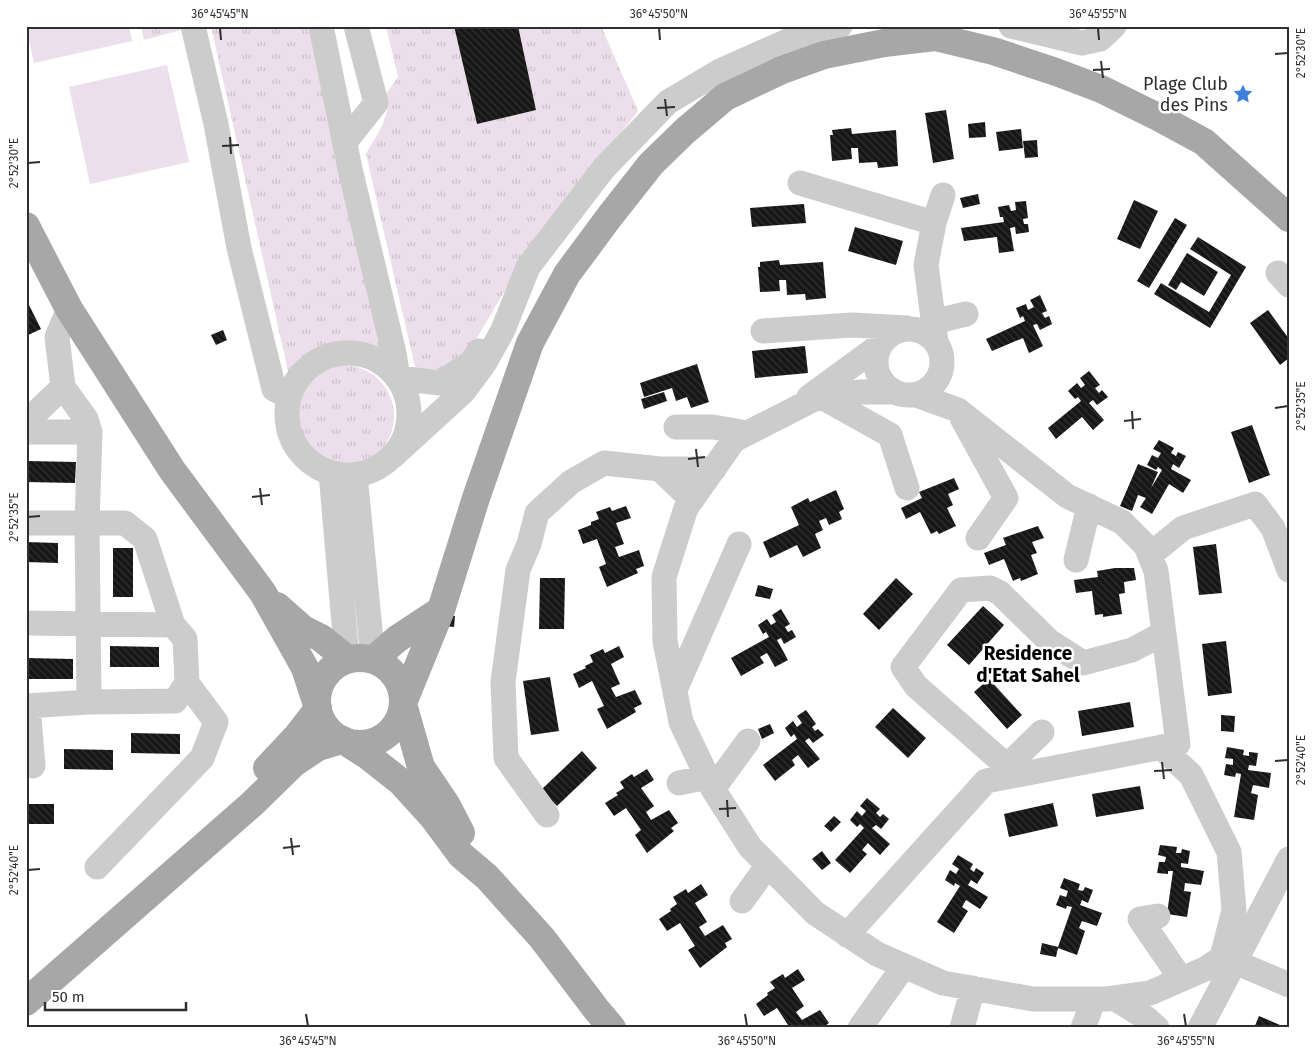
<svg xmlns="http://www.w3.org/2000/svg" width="1315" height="1054" viewBox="0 0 1315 1054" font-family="'Fira Sans',sans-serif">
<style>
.grass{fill:url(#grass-tufts)}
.park{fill:#ecdeea}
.building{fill:url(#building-back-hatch)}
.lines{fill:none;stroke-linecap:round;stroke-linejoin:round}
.minor{stroke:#ccc;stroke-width:25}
.major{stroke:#a7a7a7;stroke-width:28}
.ticks{fill:none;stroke:#2f2f2f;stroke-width:2}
.labels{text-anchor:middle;stroke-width:5;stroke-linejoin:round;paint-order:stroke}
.poi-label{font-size:18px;fill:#2f2f2f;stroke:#fff;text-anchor:end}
.neighbourhood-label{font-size:19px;font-weight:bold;fill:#000;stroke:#fff}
.neatline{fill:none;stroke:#2f2f2f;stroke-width:2}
.ticks-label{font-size:12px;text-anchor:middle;fill:#2f2f2f}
</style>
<defs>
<pattern id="grass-tufts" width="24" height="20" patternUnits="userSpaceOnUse" patternTransform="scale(1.25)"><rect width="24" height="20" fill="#ecdeea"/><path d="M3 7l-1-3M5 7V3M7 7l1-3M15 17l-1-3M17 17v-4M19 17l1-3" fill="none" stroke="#cbbfc9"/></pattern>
<pattern id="building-back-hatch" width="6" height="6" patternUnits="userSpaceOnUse" patternTransform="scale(1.25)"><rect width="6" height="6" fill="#161616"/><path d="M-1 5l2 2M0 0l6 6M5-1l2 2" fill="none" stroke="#303030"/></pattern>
</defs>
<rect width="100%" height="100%" fill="#fff"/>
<path class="grass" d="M141 26H180L181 30 144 40Z
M211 26H312L388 362C382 356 375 350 366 348 349 344 327 348 313 358 304 363 297 372 290 380Z
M386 26H454L477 124 536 110 518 26H601L638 111 529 250 468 353 453 365 427 374 415 367 366 154C375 137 394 114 385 95L398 77Z
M292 416a51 51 0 1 1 102 0a51 51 0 1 1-102 0Z"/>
<path class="park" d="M26 26H129L132 41 34 63Z
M167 65 189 162 90 184 69 87Z"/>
<path class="building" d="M454 26H518L536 110 477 124Z
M946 110 954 159 933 163 925 113Z
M985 122 986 137 969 138 968 124Z
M851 128 852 134 896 130 898 166 878 168 877 162 859 163 858 148H851L852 159 832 161 830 135H833L832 130Z
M1021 129 1023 148 999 151 996 132Z
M1037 140 1038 157 1025 158 1023 141Z
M978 194 980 204 963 208 960 198Z
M1134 200 1158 211 1140 249 1117 239Z
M1026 201 1028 218 1023 219 1024 224H1028L1029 232 1016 234 1015 227 1010 228 1014 251 999 253 997 237 964 241 961 228 1004 222 1003 217H1000L998 207 1009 205 1011 211 1016 210 1015 202Z
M804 204 806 223 752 227 750 208Z
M1175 218 1187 225 1149 288 1137 281Z
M855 227 903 241 896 265 848 251Z
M1198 237 1246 267 1210 328 1154 294 1161 283 1209 312 1231 275 1190 249Z
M1187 253 1218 272 1204 296 1181 282 1176 290 1168 285Z
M779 260 780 265 823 262 826 298 806 300 805 294 787 295 786 280H779L780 291 760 292 758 267H760V262Z
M1040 295 1047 311 1042 313 1045 318 1049 316 1052 324 1040 330 1037 324 1033 325 1043 346 1029 353 1023 338 992 351 986 339 1025 321 1023 316 1020 318 1016 308 1026 304 1028 310 1034 307 1030 300Z
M26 299 41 329 26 336Z
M1268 310 1289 339V358L1280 365 1250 323Z
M223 330 227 340 216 345 211 335Z
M805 346 808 373 755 378 752 351Z
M697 364 709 402 691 408 687 397 676 401 672 388 644 397 640 383Z
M1089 371 1100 385 1095 388 1099 393 1102 390 1108 397 1097 405 1093 400 1089 403 1104 420 1093 430 1082 417 1056 439 1048 428 1081 401 1078 397 1075 399 1068 391 1077 383 1081 388 1085 385 1080 378Z
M664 392 667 401 644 409 641 399Z
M1252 425 1270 475 1249 483 1231 432Z
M1159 440 1174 448 1171 453 1176 456 1178 452 1186 456 1179 468 1173 464 1171 469 1191 480 1183 493 1169 484 1152 514 1140 507 1146 498 1138 495 1132 511 1120 506 1138 464 1158 472 1151 488 1162 470 1158 467 1156 470 1147 465 1152 455 1158 458 1161 453 1153 449Z
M27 461 76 462 75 483 26 482Z
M954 478 959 489 948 494 953 505 947 508 956 526 939 534 937 531 931 534 920 512 906 519 901 508 922 498 919 492Z
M836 490 844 509 839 512 842 519 829 525 826 518 819 521 823 530 815 534 821 548 803 557 797 545 770 558 763 542 799 525 791 507 808 498 810 502Z
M626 506 631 518 616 523 624 544 615 547 619 557 639 550 644 566 636 569 638 573 607 587 599 567 606 564 597 539 583 544 578 530 591 525V522L599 519 596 512 610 507 612 511Z
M1038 526 1044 538 1032 542 1037 553 1031 555 1038 574 1021 581 1020 578 1013 581 1004 559 989 565 984 553 1006 545 1003 538Z
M26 542 58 543V563L26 562Z
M1216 544 1222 593 1199 595 1193 547Z
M113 548H133V597H113Z
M1115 568H1134L1136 580 1124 582 1125 593 1119 594 1122 614 1103 617V614L1095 615 1092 591 1076 593 1074 580 1098 577 1097 571Z
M540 578H565L564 629H539Z
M896 578 913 594 879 630 863 614Z
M758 585 773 589 770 599 755 596Z
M983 606 1004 625 969 665 947 645Z
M781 609 790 624 785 627 788 632 792 630 796 637 784 644 781 638 777 640 788 660 775 667 767 653 760 657 764 663 741 676 731 658 769 637 766 632 763 634 758 625 767 619 771 625 776 622 772 615Z
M446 615 455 616 454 627 445 626Z
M1226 641 1232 693 1208 696 1202 644Z
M110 646 159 647V667H110Z
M619 646 624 657 611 664 620 684 611 688 616 697 635 690 642 704 634 708 636 712 607 729 597 709 604 706 592 681 579 688 573 674 586 668 585 666 593 662 590 655 603 649 605 653Z
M26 658 73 659V679H26Z
M550 677 559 731 531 735 523 681Z
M989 679 1022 715 1007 729 974 692Z
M1130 702 1134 727 1082 736 1078 711Z
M893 708 926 738 908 758 875 727Z
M806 710 816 724 812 727 815 731 818 729 824 735 813 743 809 738 805 741 820 759 808 768 798 755 792 760 795 765 775 781 763 765 797 739 794 734 791 737 785 728 793 721 797 727 802 723 797 716Z
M1221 715 1235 716 1234 732 1221 731Z
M770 724 774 733 762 739 758 729Z
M131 733 180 734V754L131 753Z
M1227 747 1244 750 1243 755 1249 756V752L1258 753 1256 766 1249 765 1248 770 1271 773 1269 788 1253 785 1251 793 1258 795 1254 820 1234 817 1241 774 1236 773 1235 777 1224 775 1226 764 1233 765V759L1225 758Z
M64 749 113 750V770L64 769Z
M582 751 597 768 557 806 541 790Z
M647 769 654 780 641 788 654 806 646 812 651 820 669 810 678 823 671 828 674 831 647 853 635 835 641 830 626 808 614 816 605 803 618 795 616 793 624 788 620 782 632 774 634 777Z
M1140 786 1144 809 1096 817 1092 794Z
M867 798 880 809 876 813 880 817 883 814 889 819 881 829 876 825 872 828 890 844 880 855 868 843 862 850 867 854 850 873 835 860 864 828 860 824 857 827 850 820 857 811 862 816 866 811 860 806Z
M1053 803 1058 826 1009 837 1004 814Z
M26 804H54V824H26Z
M834 816 841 822 831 832 824 826Z
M1160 845 1177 847 1176 853H1181L1182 849 1190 851 1188 864 1181 863V867L1204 871 1201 885 1185 883 1184 891 1191 892 1187 917 1167 914 1173 871H1168V874L1157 873 1159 862H1165L1166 857 1158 855Z
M822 851 831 863 822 870 812 859Z
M958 855 973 864 970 869 974 872 976 868 984 873 977 884 971 880 968 885 988 897 980 909 966 900 962 907 968 911 954 933 937 922 960 886 955 883 954 886 945 880 950 870 956 874 959 869 952 864Z
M1064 878 1080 884 1078 890 1083 891 1085 887 1093 890 1088 903 1082 900 1080 905 1102 913 1097 926 1082 921 1079 928 1085 931 1077 955 1058 948 1056 957 1040 954 1042 943 1058 947 1072 907 1067 906 1066 909 1056 905 1060 895 1066 897 1068 891 1060 888Z
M701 884 708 895 695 903 707 922 699 927 705 936 723 925 732 939 725 943 727 947 700 968 688 950 695 946 680 923 667 931 659 919 671 911 670 909 677 904 673 897 686 889 688 893Z
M798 969 805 980 792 988 804 1006 796 1012 802 1020 820 1010 829 1023 822 1028H790L777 1008 764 1016 756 1004 768 995 767 993 775 988 770 982 783 974 785 978Z
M1259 1016 1287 1028H1254Z"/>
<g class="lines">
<path class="minor" d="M193 26 216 124 239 248 274 389 288 396
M321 26 350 169 394 353 398 378 440 383 471 363 479 351
M1011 26 1082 43 1100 39 1114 26
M345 142 376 103 356 26
M800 183 934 223 926 265 936 341
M934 223 943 195
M1278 273 1289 285
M933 322 966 314
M876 362a33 33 0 1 1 66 0a33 33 0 1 1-66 0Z
M763 331 852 325 907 328
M287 414a61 61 0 1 1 122 0a61 61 0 1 1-122 0Z
M63 387 86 419 90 432 87 523 89 702
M894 392H861L820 396 734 440 686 508 664 577 665 641 681 722 713 789 750 847 815 913 877 954 943 983 1033 999H1107L1150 993 1205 969 1245 942
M820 396 890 435 907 488
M809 397 880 345
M962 418 1006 498 978 538
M26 422 63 387 57 337 69 309
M676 427H713L747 433
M26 432H90
M393 456 463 392 484 364 503 330 528 267 604 168 668 102 720 71 801 35 840 26
M331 473 347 659
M355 475 373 660
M692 500 660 469H714
M26 523H125L145 539 173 625
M1150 555 1183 528 1255 504 1273 528 1289 570
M1076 560 1089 506
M26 623 173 625 185 639 187 683 175 701 89 702 26 706
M675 690 739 544
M28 706 33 766
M1161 747 1191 775 1229 852 1234 910 1222 957
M1007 766 1042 732
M1017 775 916 686 903 667 961 590 990 588 1000 593 1049 641 1083 663 1132 650 1164 633
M679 783 707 777
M713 789 748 741
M547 815 506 758 503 682 518 570 529 544 537 513 571 482 604 463 660 469
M97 867 202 758 216 722 187 683
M742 901 768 865
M1158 916 1140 919 1181 979
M847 935 986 781 1178 744 1156 571 1146 546 1122 522 1067 496 958 410 916 395
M1235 962 1289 985
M1114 998 1146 1018 1157 1028
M860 1028 904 966
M962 1028 973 988
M1083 1028 1094 999
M1200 1028 1289 859"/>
<path class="major" d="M26 226 69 309 172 470 263 593 305 668 318 708
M277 606 303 629 321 638 347 659
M317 701a43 43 0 1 1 86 0a43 43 0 1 1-86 0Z
M373 660 397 639 441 610
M403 703 441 610 476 498 530 343 567 274 610 216 651 164 685 131 725 97 782 70 824 55 884 43 935 37 993 51 1056 72 1101 89 1158 117 1204 142 1289 218
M403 704 421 767 446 804 461 833
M343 740 368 756 401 782 432 816 461 855 487 877 542 938 596 1009 612 1028
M267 768 297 736 318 709
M26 1002 252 804 294 763 318 747 341 740"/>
</g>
<path class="ticks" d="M220 28 221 40M659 28 660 40M1098 28 1099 40M1275 54 1288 53M1101 61 1103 78M1093 70 1110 69M665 99 667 116M657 108 675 107M230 137 231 154M222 146 239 145M28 163 40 162M1275 408 1288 406M1132 411 1133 429M1124 421 1141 419M696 449 698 467M688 459 705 457M260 488 262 505M252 497 270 495M28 517 40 516M1275 761 1288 760M1162 762 1164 779M1154 771 1172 770M727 800 728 817M719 809 736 808M291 838 293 855M283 848 300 846M28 870 40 869M306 1014 308 1026M745 1014 747 1026M1184 1014 1186 1026"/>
<defs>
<symbol id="sight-bare" viewBox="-9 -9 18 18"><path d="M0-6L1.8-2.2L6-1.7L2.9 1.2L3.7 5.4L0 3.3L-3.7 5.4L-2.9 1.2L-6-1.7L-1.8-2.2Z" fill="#3d81db" stroke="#fff" stroke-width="2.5" paint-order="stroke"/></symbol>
</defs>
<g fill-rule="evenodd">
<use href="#sight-bare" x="1229" y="80" width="28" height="28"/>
</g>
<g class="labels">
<g class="poi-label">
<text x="1228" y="90">Plage Club<tspan x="1228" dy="21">des Pins</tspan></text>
</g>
<g class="neighbourhood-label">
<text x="1028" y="660">Residence<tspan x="1028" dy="22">d'Etat Sahel</tspan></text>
</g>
</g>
<rect width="1315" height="1054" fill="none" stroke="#ffffff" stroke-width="55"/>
<path d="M45 1002v8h141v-8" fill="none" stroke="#2f2f2f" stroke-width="2.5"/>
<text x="52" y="1002" font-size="15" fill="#2f2f2f" stroke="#ffffff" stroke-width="4" paint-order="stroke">50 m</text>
<rect x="28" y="28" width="1260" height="998" class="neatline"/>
<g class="ticks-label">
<text x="220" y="18">36°45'45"N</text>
<text x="659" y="18">36°45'50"N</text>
<text x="1098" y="18">36°45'55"N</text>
<text transform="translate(1301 53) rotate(-90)" y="4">2°52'30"E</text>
<text transform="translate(14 163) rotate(-90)" y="4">2°52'30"E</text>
<text transform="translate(1301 406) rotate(-90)" y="4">2°52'35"E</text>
<text transform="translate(14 517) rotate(-90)" y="4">2°52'35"E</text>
<text transform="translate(1301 760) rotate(-90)" y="4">2°52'40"E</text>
<text transform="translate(14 870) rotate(-90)" y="4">2°52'40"E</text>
<text x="308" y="1045">36°45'45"N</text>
<text x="747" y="1045">36°45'50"N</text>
<text x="1186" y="1045">36°45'55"N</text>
</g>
</svg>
